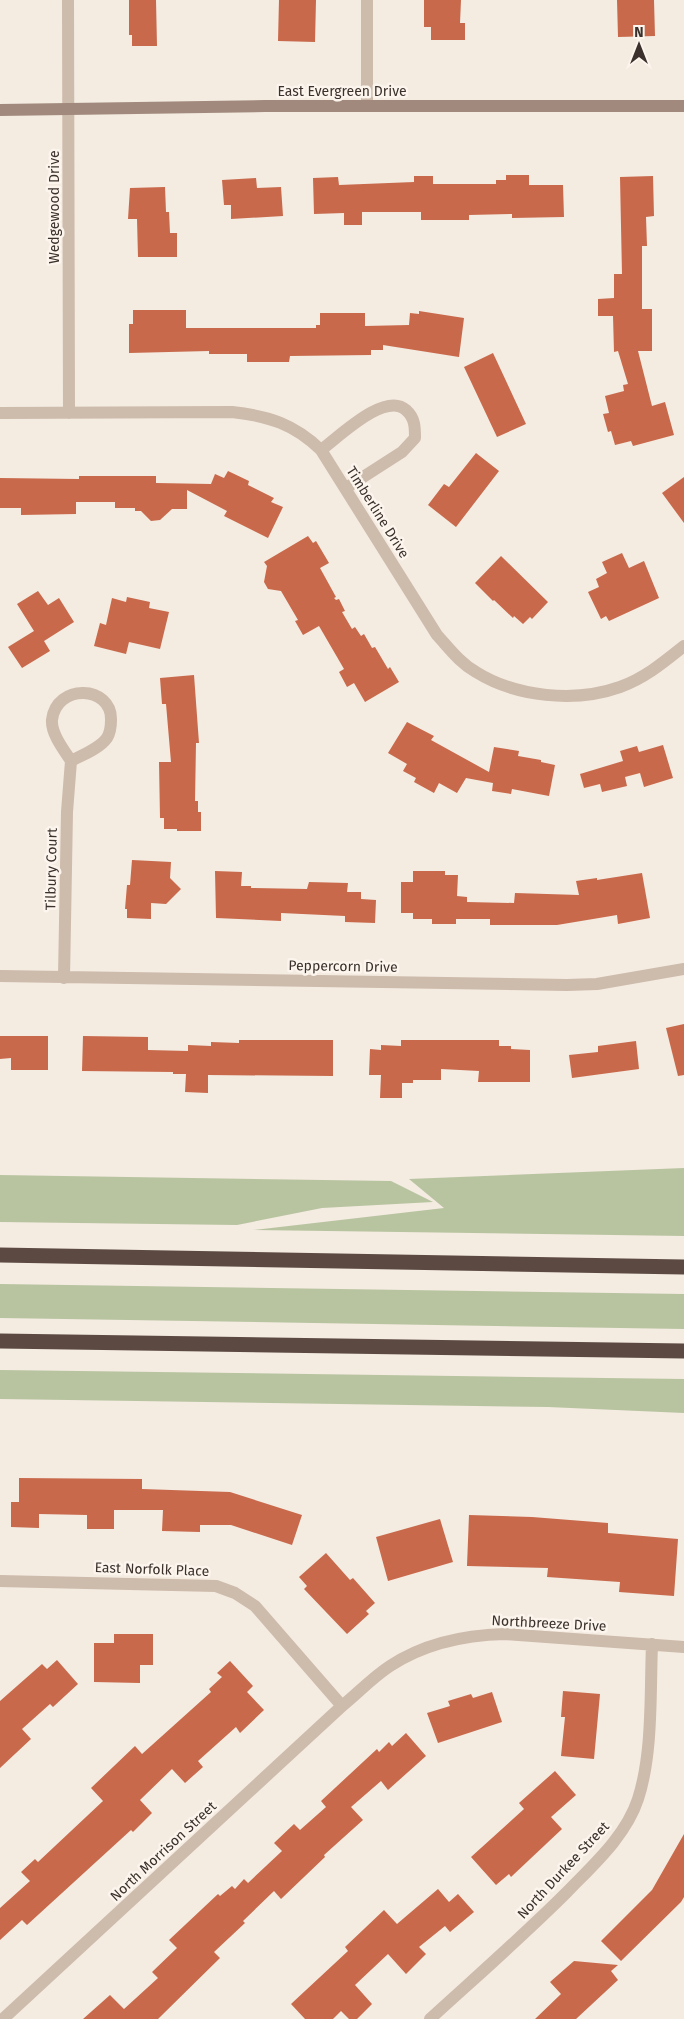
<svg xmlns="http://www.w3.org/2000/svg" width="684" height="2019" viewBox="0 0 684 2019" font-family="'Fira Sans',sans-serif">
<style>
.green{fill:#b8c4a0}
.building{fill:#c8694b}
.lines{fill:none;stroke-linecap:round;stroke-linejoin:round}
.street{stroke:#cdbbac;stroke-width:12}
.secondary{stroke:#a18a7d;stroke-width:12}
.highway{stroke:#5c4a42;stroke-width:15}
.labels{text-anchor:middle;stroke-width:5;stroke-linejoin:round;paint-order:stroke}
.street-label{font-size:14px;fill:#3b302b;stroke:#fbf5ee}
</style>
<rect width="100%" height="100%" fill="#f4ebe1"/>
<path class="green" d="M684 1168V1236L253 1230 444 1208 409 1179Z
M0 1175 391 1181 433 1202 322 1208 237 1225 0 1222Z
M0 1284 684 1294V1329L0 1318Z
M0 1370 684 1379V1413L548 1407 0 1399Z"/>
<path class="building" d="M129 0H156L157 46H132V35H129Z
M279 0H316L315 42 278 41Z
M424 0H461L460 23H465V40H431V27H424Z
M617 0H654L655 36 618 37Z
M506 175H529V185H563L564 217 512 218V214L469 215V220H421V212H362V225H344V213L314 214 313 178 338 177 339 185 414 182V176H433V184H496V180H506Z
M653 176 654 216 646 217 647 246H642V309H652V351H638L652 406 665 402 674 435 633 446 631 441 615 445 611 431 608 432 603 414 609 413 605 396 624 391 623 385 628 384 618 351 614 352 613 316H598V299L614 298V274H622L620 177Z
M256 178 257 188 281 187 283 216 231 219V205H224L222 180Z
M165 187 166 212H169L170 233H177V257H138L137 219H128L130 188Z
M133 310H186V328H316V325H320V313H365V326L409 325 410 313 419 314V311L464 318 459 357 383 345V350H371V355L290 356 289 362H247V354H209V351L129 353V324H133Z
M493 353 526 424 497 437 464 367Z
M476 453 499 471 456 527 428 505 444 484 449 487Z
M228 471 249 481 248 485 274 498 271 502 283 507 268 538 224 516 227 511 187 490V509H172L160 520 151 521 141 511H135V508H115V502H76V514L21 515V508H0V478L79 479V476H156V483L211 484 215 474 224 478Z
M684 477V523L662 493Z
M308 536 313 543 316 541 329 563 320 568 336 597 334 598 336 600 339 599 345 611 342 612 352 629 355 627 361 636 364 634 372 648 375 647 388 669 390 667 399 682 365 702 354 683 347 687 339 672 344 669 319 626 303 635 295 621 298 620 281 591 268 589 264 582 267 566 264 562Z
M622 553 629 568 644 561 659 598 609 621 606 616 601 619 588 592 599 587 596 579 607 573 602 562Z
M501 556 548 602 532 619 530 617 523 624 514 616 513 618 494 600 493 601 475 583Z
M38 591 48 605 59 598 74 622 44 641 50 651 22 668 8 647 34 631 17 604Z
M127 597 150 602 149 608 169 612 160 649 129 642 126 654 94 646 100 623 106 625 112 598 126 602Z
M194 675 199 743H196L195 801H198V812H201V831H177V829H164V818H160L159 762H171L166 704H162L160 678Z
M407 722 434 736 431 740 489 772 494 747 519 751 518 756 541 760V762L555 765 549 796 512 789 511 794 492 791 493 783 466 778 457 793 439 783 434 793 414 782 416 778 403 771 407 764 388 753Z
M663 745 673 778 644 787 640 773 625 777 627 786 602 792 600 784 584 788 580 774 623 761 620 751 637 746 639 752Z
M132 860 171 862 170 878 181 889 166 904 151 903V919L127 918V909H125L127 885H130Z
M215 871 242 872 241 886H251V888L307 889 309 882 348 883 347 892H361V899L376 900 375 923 345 922V916L281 913V921L216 918Z
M413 871H445V875H458L457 896 467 897V902L514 903 515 893 579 895 576 881 597 878V880L642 873 650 918 618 924 617 915 557 925H490V919H456V924H432V919H413V913H401V882H413Z
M684 1024V1075L678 1076 666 1028Z
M0 1036H48V1070H11V1058L0 1059Z
M83 1036 148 1037V1050L188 1051V1045L211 1046V1042L239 1043V1040H333V1076L208 1075V1093L185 1092 186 1074H173V1072L82 1071Z
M401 1040H499V1046H511V1049L530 1050V1082H478L479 1071 441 1069V1080H413V1083H402V1098H380L381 1075H369L370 1049 381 1050V1045L401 1046Z
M636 1041 639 1069 572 1078 569 1055 598 1052V1046Z
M19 1478 142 1479V1489L230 1492 302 1515 292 1545 231 1525H200V1532L162 1531 163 1510H114V1529H87V1515L39 1514V1528L11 1527V1502H19Z
M469 1515 532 1517 608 1523V1533L678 1539 674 1596 619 1592 620 1582 547 1577 548 1568 467 1566Z
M440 1519 453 1562 388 1581 376 1537Z
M326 1553 350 1580 353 1578 375 1603 366 1611 369 1614 347 1634 304 1589 307 1586 299 1577Z
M114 1634H153V1665H140V1683L94 1682V1643H114Z
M57 1660 78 1684 53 1707 50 1704 22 1729 31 1739 0 1768V1701L42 1664 47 1669Z
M230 1661 253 1686 247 1692 264 1710 240 1733 236 1727 198 1761 203 1767 185 1783 172 1769 140 1800 152 1813 133 1832 131 1830 27 1925 22 1920 0 1940V1908L30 1881 21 1872 35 1859 38 1862 103 1801 91 1788 135 1746 142 1754 211 1692 209 1689 222 1677 217 1673Z
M563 1691 600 1694 594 1759 561 1756 565 1717H561Z
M492 1692 502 1722 438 1743 427 1713 450 1706 448 1701 471 1694 473 1698Z
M406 1733 426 1756 388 1790 381 1781 351 1807 363 1820 324 1855 325 1857 281 1899 274 1891 243 1921 245 1923 214 1952 220 1958 158 2019H83L110 1995 124 2009 158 1978 152 1972 177 1948 169 1940 218 1894 220 1896 232 1886 235 1889 244 1879 248 1883 282 1851 274 1843 294 1824 300 1830 326 1807 321 1801 377 1749 379 1752 389 1742 392 1746Z
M555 1771 576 1795 551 1817 562 1829 511 1877 509 1874 496 1885 471 1857 524 1809 519 1803Z
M684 1834V1897L681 1902 621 1961 601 1941 652 1890Z
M438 1889 449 1902 458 1894 474 1912 450 1932 445 1926 419 1947 426 1954 406 1974 388 1954 355 1985 372 2004 357 2019H349L341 2011 333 2019H305L291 2004 348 1951 345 1947 384 1910 397 1924Z
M574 1961 618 1965 611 1971 618 1980 576 2019H535L561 1994 550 1982Z"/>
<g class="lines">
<path class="street" d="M68 0 69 413
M367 0V106
M0 413 232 412C269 416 294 424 321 450L437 635C449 648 460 663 476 672 516 697 575 703 620 687 645 678 664 662 684 646
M321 450C339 437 385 391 406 410 415 418 415 427 415 438L402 452 346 488
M0 976 567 985 597 984 684 969
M64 978 67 812 71 761C82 755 99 749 107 738 110 733 111 725 111 720 112 685 56 683 52 720 51 734 64 750 71 761
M0 1581 216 1586 235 1593 255 1606 342 1706
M3 2019 342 1706C358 1693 373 1677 390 1666 425 1643 464 1635 505 1634L684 1647
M430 2019C476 1977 523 1936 567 1892 593 1865 626 1836 638 1799 653 1753 650 1693 652 1644"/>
<path class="secondary" d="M0 110 265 106H684"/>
<path class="highway" d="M0 1255 684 1267
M0 1341 684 1351"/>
</g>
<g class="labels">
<g class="street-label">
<text x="342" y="96">East Evergreen Drive</text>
<text transform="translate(54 207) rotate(-90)" y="5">Wedgewood Drive</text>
<text transform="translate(378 512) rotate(58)" y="5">Timberline Drive</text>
<text transform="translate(51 869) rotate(-89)" y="5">Tilbury Court</text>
<text transform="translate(343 966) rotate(1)" y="5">Peppercorn Drive</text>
<text transform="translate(152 1569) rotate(2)" y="5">East Norfolk Place</text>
<text transform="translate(549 1623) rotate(3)" y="5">Northbreeze Drive</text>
<text transform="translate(163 1851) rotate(-43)" y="5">North Morrison Street</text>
<text transform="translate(563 1870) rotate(-47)" y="5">North Durkee Street</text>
</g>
</g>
<g transform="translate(639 45)" stroke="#fbf5ee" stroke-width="4" paint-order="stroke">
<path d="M0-4L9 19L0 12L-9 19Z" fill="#3b302b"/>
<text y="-8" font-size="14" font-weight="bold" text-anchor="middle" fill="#3b302b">N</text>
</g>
</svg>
